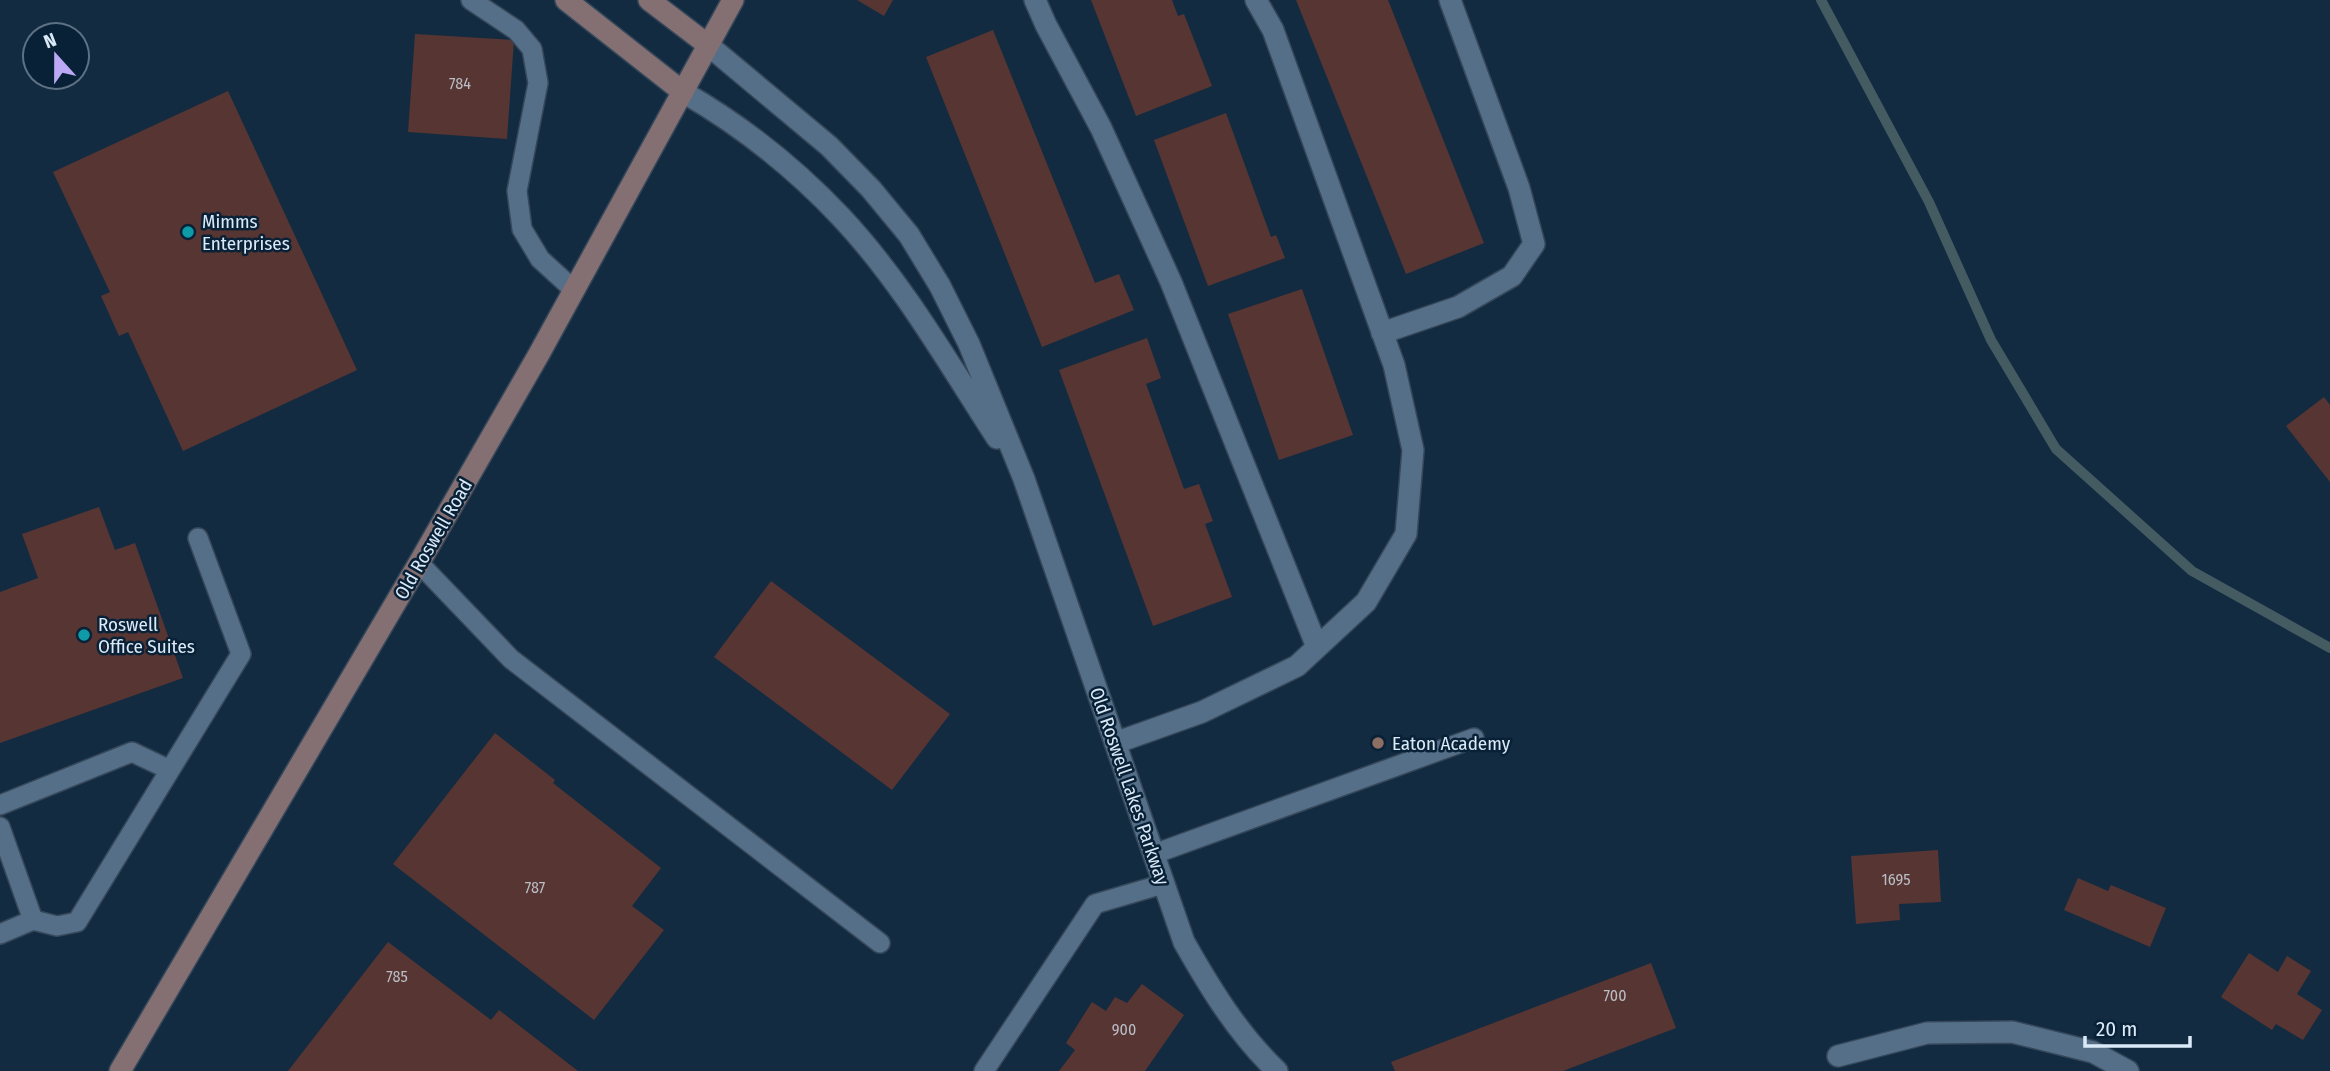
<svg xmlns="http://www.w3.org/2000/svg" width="2330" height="1071" viewBox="0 0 2330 1071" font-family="'Fira Sans Condensed',sans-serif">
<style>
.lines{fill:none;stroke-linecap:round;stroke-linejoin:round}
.stream{stroke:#445c61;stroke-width:10}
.building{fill:#573532}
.lane-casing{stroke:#354759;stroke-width:22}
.street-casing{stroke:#354759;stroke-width:24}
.secondary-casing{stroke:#354759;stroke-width:24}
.lane{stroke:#556f88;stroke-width:19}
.street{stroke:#556f88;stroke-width:21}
.secondary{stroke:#847073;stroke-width:21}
.culture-dot{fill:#0f9aa8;stroke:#092136;stroke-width:2.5}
.education-dot{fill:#8d6e63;stroke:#092136;stroke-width:2.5}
.labels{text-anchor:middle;stroke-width:5;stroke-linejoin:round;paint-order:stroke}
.number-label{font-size:16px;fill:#babdc6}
.poi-label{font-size:19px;fill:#dbeaf8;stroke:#092136;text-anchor:start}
.street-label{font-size:19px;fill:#dbeaf8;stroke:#092136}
</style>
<rect width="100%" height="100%" fill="#132b41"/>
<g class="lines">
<path class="stream" d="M1821 0 1929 202 1991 340 2056 449 2192 571 2330 648"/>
</g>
<path class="building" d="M857 0H893L884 16Z
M1091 0H1172L1178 16 1184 14 1212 86 1136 116Z
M1296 0H1388L1484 243 1406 274Z
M993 30 1095 283 1119 274 1134 310 1042 347 926 57Z
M415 34 514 40 507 139 408 132Z
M228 91 357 370 183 451 128 332 119 336 101 296 110 292 53 172Z
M1226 113 1271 237 1276 235 1285 258 1208 286 1154 140Z
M1302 289 1353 435 1279 460 1228 314Z
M1147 338 1161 378 1146 384 1184 489 1199 484 1213 521 1205 524 1232 597 1153 626 1059 370Z
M2324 397 2330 405V482L2286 426Z
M99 507 115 550 135 543 183 678 0 743V592L38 578 22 534Z
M771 581 950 714 892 790 714 657Z
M495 733 555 780 553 783 661 868 632 906 664 930 594 1020 393 864Z
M1938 850 1941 902 1899 904 1900 920 1856 924 1851 856Z
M2078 878 2108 891 2111 885 2166 908 2150 947 2064 910Z
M388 942 491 1020 499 1010 578 1071H288Z
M2249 953 2278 972 2287 956 2311 971 2297 994 2322 1010 2303 1040 2276 1024 2272 1030 2221 997Z
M1651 963 1676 1028 1563 1071H1395L1391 1062Z
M1142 984 1184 1015 1145 1071H1059L1075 1050 1066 1043 1092 1002 1106 1011 1115 997 1127 1003Z"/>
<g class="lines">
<defs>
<path id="lane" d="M471 0 516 30 532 49 538 83 517 191 522 229 540 259 574 290
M419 563 511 659 880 943
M0 805 132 752 170 770
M0 827 33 920
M1154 854 1474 738
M0 934 33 920 57 926 77 922 241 654 198 538
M984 1071 1095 904 1163 884"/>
<path id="street" d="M1035 0 1046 25 1101 128 1171 282 1317 647
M708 45 829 146 871 189 909 235 940 286 969 344 1024 479 1184 942C1210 988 1238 1034 1277 1071
M683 92C742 126 794 167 841 217 903 283 948 363 997 438
M1382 333 1458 307 1512 276 1534 244 1519 188 1450 0
M1115 743 1202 712 1297 666 1366 602 1406 534 1413 450 1394 365 1273 30 1256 0
M1838 1056 1927 1033 2012 1032 2093 1052 2128 1071"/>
<path id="secondary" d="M566 0 683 92
M649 0 708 45
M120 1071 419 563 539 354 733 0"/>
</defs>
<use href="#lane" class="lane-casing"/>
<use href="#street" class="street-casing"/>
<use href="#secondary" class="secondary-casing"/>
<use href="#lane" class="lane"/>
<use href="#street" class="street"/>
<use href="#secondary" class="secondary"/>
</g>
<g class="culture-dot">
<circle cx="188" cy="232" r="7"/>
<circle cx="84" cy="635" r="7"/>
</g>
<circle class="education-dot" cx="1378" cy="743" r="7"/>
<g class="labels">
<g class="number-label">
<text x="460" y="89">784</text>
<text x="1896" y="885">1695</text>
<text x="535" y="893">787</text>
<text x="397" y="982">785</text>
<text x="1615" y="1001">700</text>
<text x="1124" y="1035">900</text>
</g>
<g class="poi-label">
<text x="202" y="228">Mimms<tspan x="202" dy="22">Enterprises</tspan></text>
<text x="98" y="631">Roswell<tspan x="98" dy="22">Office Suites</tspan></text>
<text x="1392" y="750">Eaton Academy</text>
</g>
<g class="street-label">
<text transform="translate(433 539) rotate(-60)" y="7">Old Roswell Road</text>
<text transform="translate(1130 786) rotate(71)" y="7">Old Roswell Lakes Parkway</text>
</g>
</g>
<g transform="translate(56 56) rotate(339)"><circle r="33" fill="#092136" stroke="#5d7184" stroke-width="2"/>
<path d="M0-5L12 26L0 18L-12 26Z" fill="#bca9f5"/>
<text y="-10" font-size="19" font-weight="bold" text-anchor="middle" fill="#dbeaf8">N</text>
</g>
<path d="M2085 1036v10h105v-10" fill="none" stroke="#dbeaf8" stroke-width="3.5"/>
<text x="2096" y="1036" font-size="21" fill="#dbeaf8" stroke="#092136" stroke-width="5" paint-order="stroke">20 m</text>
</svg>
